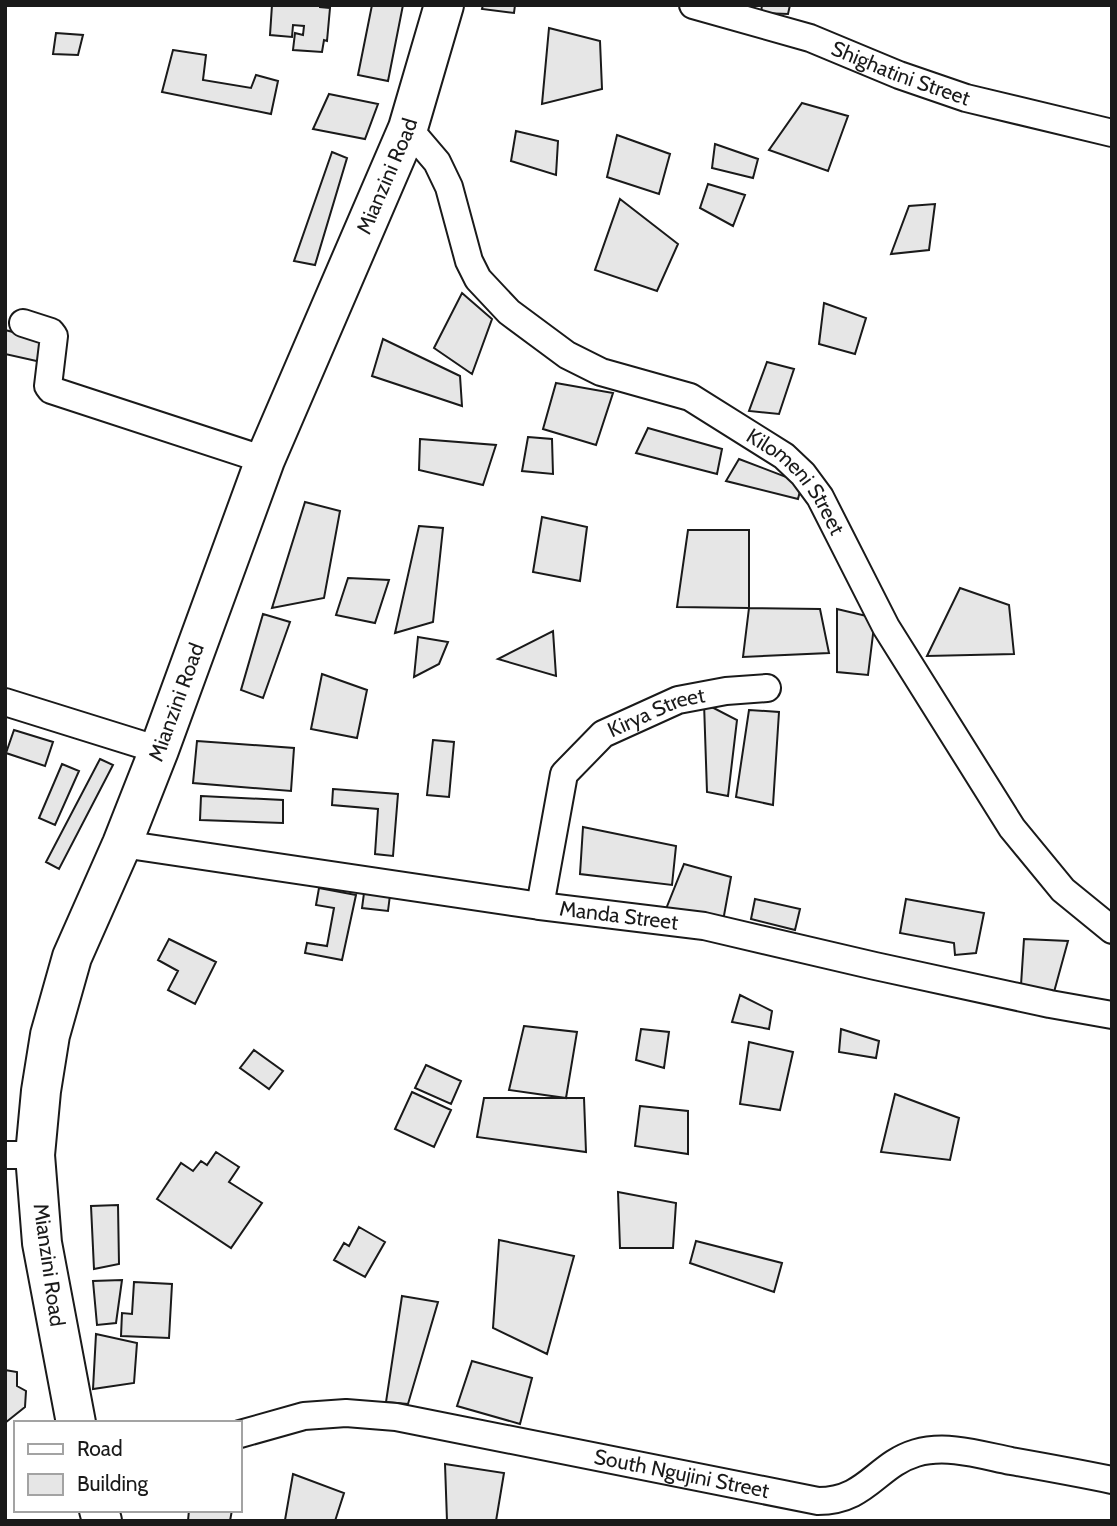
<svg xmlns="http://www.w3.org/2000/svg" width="1117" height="1526" viewBox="0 0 1117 1526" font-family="Cabin,sans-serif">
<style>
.building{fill:#e6e6e6;stroke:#1a1a1a;stroke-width:2}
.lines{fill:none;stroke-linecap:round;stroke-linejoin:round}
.street-casing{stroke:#1a1a1a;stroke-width:30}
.secondary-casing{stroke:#1a1a1a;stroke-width:42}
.street{stroke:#fff;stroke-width:26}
.secondary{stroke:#fff;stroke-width:38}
.labels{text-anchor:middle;stroke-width:5;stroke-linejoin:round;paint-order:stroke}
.street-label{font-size:21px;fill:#1a1a1a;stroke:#fff}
</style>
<rect width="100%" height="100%" fill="#fff"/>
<path class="building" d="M272 5H320V7L330 8 327 41 324 40 322 52 293 50 295 33 303 35 304 26 293 25 292 37 270 35Z
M372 5H403L388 81 358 75Z
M483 5H515L514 13 482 9Z
M762 5H790L788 14 761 13Z
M549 28 600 41 602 89 542 104Z
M56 33 83 35 78 55 53 54Z
M173 50 206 55 203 80 251 88 256 75 278 81 271 114 162 92Z
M329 94 378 104 365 139 313 129Z
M802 103 848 116 828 171 769 150Z
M516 131 558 141 556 175 511 161Z
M617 135 670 154 659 194 607 177Z
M715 144 758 159 753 178 712 168Z
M332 152 347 158 315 265 294 261Z
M708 184 745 195 733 226 700 208Z
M620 199 678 244 657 291 595 270Z
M935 204 929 250 891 254 909 206Z
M462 293 492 319 472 374 434 348Z
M824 303 866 318 855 354 819 344Z
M5 330 41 339V362L5 354Z
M383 339 460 376 462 406 372 376Z
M767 362 794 369 779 414 749 411Z
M556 383 613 393 596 445 543 429Z
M648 428 722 449 717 474 636 453Z
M528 437 552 439 553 474 522 471Z
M420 439 496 445 483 485 419 470Z
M739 459 802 483 798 499 726 481Z
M305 502 340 511 324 598 272 608Z
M542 517 587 527 580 581 533 572Z
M419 526 443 528 433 622 395 633Z
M688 530H749V608L677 607Z
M348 578 389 580 375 623 336 615Z
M960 588 1009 605 1014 654 927 656Z
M749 608 820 609 829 653 743 657Z
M837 609 875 618 868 675 837 672Z
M263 614 290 622 263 698 241 690Z
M553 631 556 676 498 659Z
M418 637 448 642 439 664 414 677Z
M322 674 367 690 357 738 311 729Z
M704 703 737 720 728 796 707 792Z
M749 710 779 712 773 805 736 797Z
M14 730 53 742 45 766 6 753Z
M433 740 454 742 449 797 427 795Z
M197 741 294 748 291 791 193 783Z
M100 759 113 765 59 869 46 862Z
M62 764 79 771 55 825 39 818Z
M333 789 398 794 393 856 375 854 378 809 332 805Z
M201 796 283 800V823L200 820Z
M583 827 676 846 672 885 580 874Z
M684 864 731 877 723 921 666 909Z
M319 888 356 895 342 960 305 953 307 943 327 946 334 908 316 905Z
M364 893 390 895 388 911 362 908Z
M755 899 800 909 795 930 751 919Z
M906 899 984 913 976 953 955 955 954 943 900 933Z
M169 939 216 962 195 1004 168 990 178 971 158 960Z
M1024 939 1068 941 1054 992 1021 985Z
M740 995 772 1011 769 1029 732 1022Z
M524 1026 577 1032 566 1098 509 1090Z
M641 1029 669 1032 664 1068 636 1060Z
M841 1029 879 1041 876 1058 839 1052Z
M749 1042 793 1052 780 1110 740 1104Z
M254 1050 283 1071 269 1089 240 1068Z
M426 1065 461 1081 451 1104 415 1088Z
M412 1092 451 1110 434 1147 395 1129Z
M895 1094 959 1118 950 1160 881 1152Z
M484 1098H584L586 1152 477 1137Z
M640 1106 688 1111V1154L635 1146Z
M216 1152 239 1167 229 1182 262 1203 231 1248 157 1199 181 1163 193 1171 201 1161 207 1165Z
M618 1192 676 1203 673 1248H620Z
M118 1205 119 1264 94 1269 91 1206Z
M359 1227 385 1242 365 1277 334 1260 344 1243 349 1246Z
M499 1240 574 1256 547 1354 493 1328Z
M696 1241 782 1263 774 1292 690 1263Z
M122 1280 116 1323 97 1325 93 1281Z
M134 1282 172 1284 169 1338 121 1336 122 1313 132 1314Z
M402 1296 438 1302 408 1404 386 1402Z
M96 1334 137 1343 134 1383 93 1389Z
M472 1361 532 1378 520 1424 457 1406Z
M5 1370 17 1372V1386L26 1391 25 1407 5 1423Z
M445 1464 504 1473 496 1521H447Z
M293 1474 344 1493 335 1521 285 1520Z
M189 1510H232L230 1521H188Z"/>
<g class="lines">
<defs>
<g id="street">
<path id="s1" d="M693 5 810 38 899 75 966 98 1112 133"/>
<path id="s2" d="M408 128 437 162 449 187 469 261 478 279 509 312 567 355 601 372 690 397 784 456 803 474 820 497 886 627 1012 828 1063 890 1112 930"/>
<path d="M23 323 51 332 54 336 48 386 51 390 265 460"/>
<path d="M5 702 159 750"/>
<path id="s3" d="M122 844 540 906 704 926 875 966 1050 1004 1112 1015"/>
<path id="s4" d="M540 906 564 774 603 734 678 700 726 691 767 688"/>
<path d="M5 1155H35"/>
<path id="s5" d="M240 1434 304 1416 346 1413 396 1417 818 1501C867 1501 876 1465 916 1453 947 1444 981 1455 1011 1461 1045 1467 1078 1473 1112 1480"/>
</g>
<g id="secondary">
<path id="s6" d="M76 1423 42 1243 35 1155 41 1091 50 1035 72 957 122 844 159 750 265 460 408 128 444 5"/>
<path d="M99 1510 102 1521"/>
</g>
</defs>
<use href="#street" class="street-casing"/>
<use href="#secondary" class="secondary-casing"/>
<use href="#street" class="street"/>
<use href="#secondary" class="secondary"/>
</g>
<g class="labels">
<g class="street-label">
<text dy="7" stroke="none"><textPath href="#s1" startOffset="219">Shighatini Street</textPath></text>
<text dy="7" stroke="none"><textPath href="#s6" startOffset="1316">Mianzini Road</textPath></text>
<text dy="7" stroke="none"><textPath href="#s2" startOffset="555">Kilomeni Street</textPath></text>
<text dy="7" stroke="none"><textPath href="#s6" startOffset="749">Mianzini Road</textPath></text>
<text dy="7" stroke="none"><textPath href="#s4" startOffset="248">Kirya Street</textPath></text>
<text dy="7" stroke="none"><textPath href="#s3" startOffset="502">Manda Street</textPath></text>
<text transform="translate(49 1265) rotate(82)" y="7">Mianzini Road</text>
<text dy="7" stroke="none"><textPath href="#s5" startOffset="450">South Ngujini Street</textPath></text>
</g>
</g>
<rect width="1117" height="1526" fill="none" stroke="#1a1a1a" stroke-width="14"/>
<rect x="14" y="1421" width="228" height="91" fill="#ffffff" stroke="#a3a3a3" stroke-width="2"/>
<rect x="28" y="1444" width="35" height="10" fill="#ffffff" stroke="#a3a3a3" stroke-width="2"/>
<text x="77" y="1456" font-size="21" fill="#1a1a1a">Road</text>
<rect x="28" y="1474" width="35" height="21" fill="#e6e6e6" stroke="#a3a3a3" stroke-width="2"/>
<text x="77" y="1491" font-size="21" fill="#1a1a1a">Building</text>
</svg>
